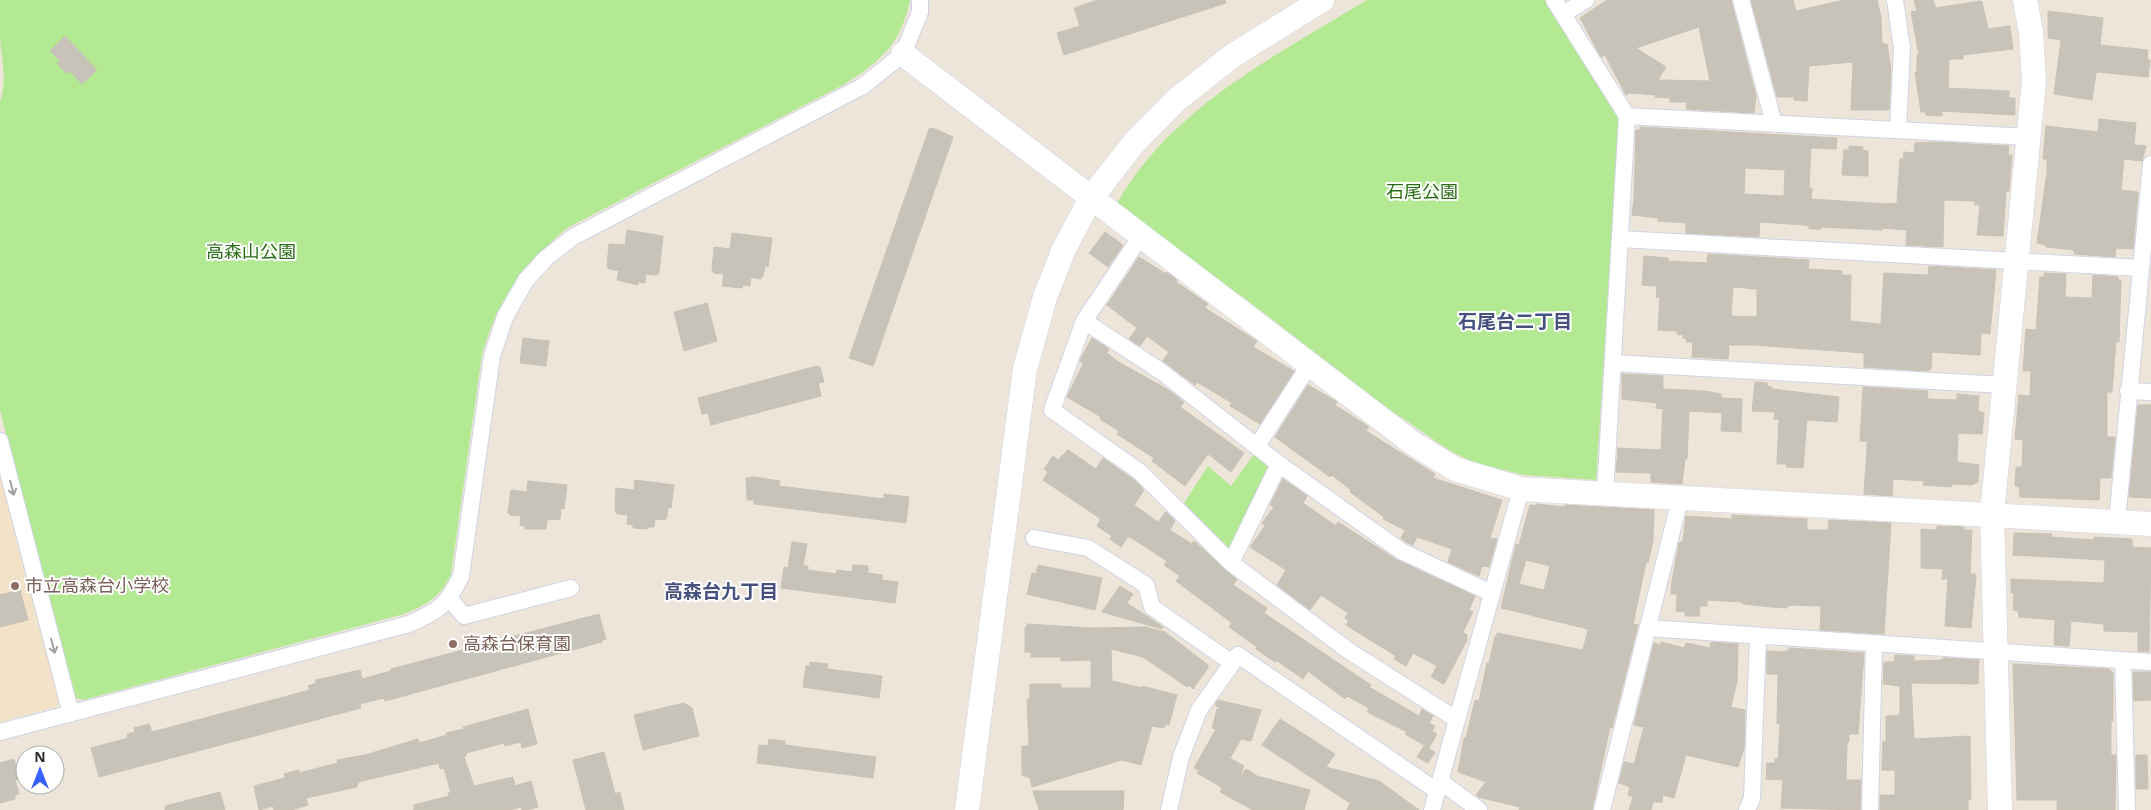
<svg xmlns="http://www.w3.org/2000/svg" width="2151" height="810" viewBox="0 0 2151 810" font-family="'Open Sans','Noto Sans JP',sans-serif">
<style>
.education{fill:#f1e2c8}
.green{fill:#b2e992}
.building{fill:#c8c3b9;stroke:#c9c1b4;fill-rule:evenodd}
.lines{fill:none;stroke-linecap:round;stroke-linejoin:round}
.street-casing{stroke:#cfd4e4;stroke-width:18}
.secondary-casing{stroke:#cfd4e4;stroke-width:25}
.street{stroke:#fff;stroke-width:16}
.secondary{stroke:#fff;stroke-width:24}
.oneway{stroke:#9f9f9f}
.education-dot{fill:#8d6e63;stroke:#fff;stroke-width:2}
.labels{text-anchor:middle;stroke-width:4;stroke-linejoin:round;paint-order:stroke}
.park-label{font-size:18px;fill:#286d14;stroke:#fff}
.education-label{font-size:18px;fill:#785e54;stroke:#fff;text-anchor:start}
.neighbourhood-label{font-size:19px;font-weight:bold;fill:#46527e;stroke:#fff}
</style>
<rect width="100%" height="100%" fill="#ede5da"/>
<path class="education" d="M0 472 59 700 57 707 0 722Z"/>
<path class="green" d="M0 0H910C901 44 880 62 843 85L567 228C522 267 500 295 482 354L451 574C441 597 426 605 404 614L83 700 73 697 0 410V102C8 75 1 61 0 36 0 24 0 12 0 0Z
M1367 0H1546L1616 113 1619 122 1596 480 1524 475 1473 462 1449 450 1386 407 1239 294 1236 295 1117 203C1171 108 1277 55 1367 0Z
M1254 454 1272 467 1231 550 1184 503 1208 466 1231 486Z"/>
<path class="building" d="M1098 0H1225L1226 3 1064 55 1057 33 1080 26 1074 8Z
M1607 0H1731L1756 96 1754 113 1686 109 1687 102H1670V98L1655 97 1656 95 1629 93 1626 95 1605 55 1601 57 1580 18ZM1699 27 1710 81 1658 80 1666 67 1636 48Z
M1751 0H1793L1796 11 1844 0H1877L1881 17 1882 44H1887L1891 70 1889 110H1851L1853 62 1809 66 1807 101 1794 100V97H1777Z
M1914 0H1933L1936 8 1980 1 1982 2 1988 29 2010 26 2013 49 1963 55V59H1949L1948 88 2009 91V98H2015V115L1942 111V116L1926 115V112H1921L1915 72H1917V55H1919L1911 12 1917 11Z
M2048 11 2103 18 2100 45 2148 50 2147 59 2150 60 2148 77 2098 72 2096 73 2092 100 2054 94 2061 40 2048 38Z
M65 36 97 70 82 84 70 71 67 74 57 63 60 61 50 51Z
M2099 119 2136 123 2134 145 2146 146 2142 161 2124 159 2121 190 2138 192 2133 249 2116 248 2115 257 2074 254V250L2046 247V245L2037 243 2047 173V159H2043L2046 126 2098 132Z
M1640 127 1837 138 1836 149 1811 148 1809 188H1812L1811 199 1887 204 1897 203 1900 159H1903L1904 152 1914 153 1915 143 1936 142 2009 146 2008 155H2012L2009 191H2006L2003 236 1977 235 1980 205H1975V201L1944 200 1943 247 1906 245 1907 230 1882 228V230L1821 227V229H1809V226L1804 225 1760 222 1759 237 1686 233V223L1658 221V218L1632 215 1634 199 1636 130H1640ZM1745 168 1785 170 1784 196 1744 194Z
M933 128 953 137 873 366 849 358 929 129Z
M1849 146 1863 147 1862 150 1868 151V176L1842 175 1844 150H1849Z
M627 230 663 236 659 273 656 275 646 274 645 283 638 282V285L617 280 619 271 609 269 607 267 609 244 625 245Z
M1105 232 1123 245 1108 267 1089 253Z
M732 233 772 238 768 267 765 266 763 276 761 279 751 277 750 286 743 285 742 288 722 286 724 274 714 273 712 270 714 247 730 249Z
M1708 254 1809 260 1808 269 1842 271V275H1851L1850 321 1879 324H1881L1884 273 1928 275 1929 266 1996 270 1990 334 1981 333 1980 355 1932 352 1931 369 1928 371 1864 367V353L1753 345H1729L1728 359 1692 357 1693 342H1686L1687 339 1683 338V335L1677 334V331L1658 330 1660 298 1656 297 1657 286 1642 285 1644 256 1668 258V261L1707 263ZM1733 287 1757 289V317L1731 316Z
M1139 257 1166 274 1167 272 1177 280 1176 282 1208 304 1205 308 1257 341 1253 347 1294 371 1260 424 1230 406 1232 403 1197 382 1195 385 1163 361 1169 352 1147 336 1140 346 1129 339 1137 328 1107 305Z
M2044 273 2066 274 2065 297 2092 298 2093 275 2118 277V280H2121L2119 342H2116L2112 392H2107V437H2115L2111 478H2100L2099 500 2020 497 2019 487 2015 486 2016 467H2022L2023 440 2015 439 2019 395 2030 396 2031 371H2023L2026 329 2036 330 2040 277H2044Z
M707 303 717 341 684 351 674 312Z
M523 338 549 341 546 366 520 363Z
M1092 338 1109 349 1107 353 1117 361 1170 391 1184 402 1180 407 1244 453 1231 472 1208 454 1185 486 1152 461 1154 458 1117 434 1119 431 1100 419 1101 417 1067 397 1083 364 1080 360Z
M817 366 820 367 824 382 818 383 821 396 711 425 708 413 702 414 698 398Z
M1622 374 1663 376V389L1704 391 1721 394V398L1742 399 1741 432 1721 431 1722 413 1689 411 1687 459H1685L1682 484 1651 482V473L1616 472 1618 448 1661 450 1663 409 1656 408 1657 403 1622 399Z
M1755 382 1767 383V386L1772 387V389L1839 397 1837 422 1807 420 1803 468 1786 467 1787 464H1777L1779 419H1774L1775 412 1752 411Z
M1308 385 1334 400 1337 402 1335 405 1369 427 1366 431 1435 474 1433 478 1502 500 1490 538 1497 539 1489 567 1482 566 1479 576 1448 562 1452 549 1417 537 1413 545 1406 542 1401 538 1405 530 1383 519 1384 517 1350 492 1351 490 1332 475 1330 477 1275 437Z
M1863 387 1928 391 1927 399 1957 400V394L1979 396 1978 411 1984 413 1982 434 1958 433 1957 462 1979 465 1978 482 1971 485 1952 484 1951 487 1923 485 1924 481 1893 479 1892 496 1864 494 1867 449V441H1860Z
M2138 405H2151V498L2129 497Z
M1068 450 1096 469 1103 458 1134 480 1144 490 1134 505 1158 522 1166 512 1175 521 1170 530 1192 544 1194 541 1237 580 1233 585 1267 608 1264 613 1371 685 1369 687 1419 716 1422 709 1433 716 1429 723 1435 726 1432 731 1437 734 1429 748 1405 734 1407 732 1367 712 1369 708 1347 696 1345 699 1308 671 1303 679 1276 660 1275 662 1256 649 1257 647 1229 627 1232 623 1176 581 1180 576 1164 565 1167 561 1133 539 1128 537 1121 547 1110 539 1112 536 1097 526 1101 519 1043 480 1048 472 1044 469 1053 456 1058 460Z
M754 477 780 481 779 486 884 499V494L909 497 906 523 754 504V500H747L746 478Z
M1283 479 1307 496 1303 503 1336 526 1338 522 1397 560 1475 596 1469 610 1473 612 1463 632 1467 635V640L1444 684 1431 677 1437 666 1413 653 1406 666 1394 659 1396 656 1346 625 1349 621 1345 618 1348 613 1321 595 1310 610 1277 585 1286 570 1250 547 1265 526 1262 523 1274 507 1270 505Z
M635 480 674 485 671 508H668L667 517 665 520 655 519 654 527H648L647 529 633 528V525L627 524 628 515 617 514 615 511 616 488 634 490Z
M528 481 567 485 564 509 561 508 560 519 547 520 546 529H525V526L520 525 521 516 510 515 508 512 511 490 527 492Z
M1536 504 1565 507V505L1654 510 1653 541 1648 563 1646 562 1633 624 1638 625 1612 728 1610 727 1592 810H1519L1520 807 1478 797 1476 795 1486 782 1458 772 1464 738H1466L1475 700 1479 701 1487 663H1489L1495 636H1497V633L1583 650 1588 629 1501 608 1516 544 1519 545 1530 505 1536 506ZM1526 560 1550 566 1544 590 1519 584Z
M1732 515 1807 519V530H1828L1829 520 1891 523 1884 634 1820 630 1821 606 1793 605 1787 606V608L1771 607 1743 604V602L1707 600V606H1700L1699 616H1685V612L1676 611 1677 594H1671L1672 581 1679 543 1683 541 1686 516 1732 519Z
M1937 526 1964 527V530H1972L1970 574H1975L1976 577 1971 628 1945 626 1948 579H1942L1943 569 1921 568V529L1937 530Z
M2014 533 2052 534 2051 537 2094 540V537L2132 539V547L2151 548 2149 652 2138 651V632L2104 631V624L2071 621 2069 646 2054 645 2055 620 2019 617 2018 611 2013 610 2014 593H2011V579L2104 583 2105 560 2013 555Z
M792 542 807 544 803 566H808V570L836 574 837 570 852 572 853 565 868 566V573L882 575V580L898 582 895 603 781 588 784 567 788 568Z
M1038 565 1102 578 1095 610 1027 594 1032 573 1036 574Z
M1120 586 1133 594 1127 603 1163 627 1162 629 1102 612Z
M20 590 28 620 0 627V595Z
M599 614 606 639 602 640V642L385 701 384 698 360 704 361 708 99 777 91 748 128 738 127 734 135 732 134 728 149 724 152 732 310 690 308 686 316 683V680L360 670 362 679 391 671V669L474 647V649L500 642 499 640Z
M1027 624 1091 628 1146 627 1165 632 1208 665V668L1193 689 1189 685 1187 687 1143 657 1111 649 1112 681 1142 688V686L1177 695 1169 725 1165 724 1164 728 1152 726 1141 765 1122 760 1032 787 1030 778 1022 775V746H1029L1027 699H1030V684H1061V688H1091V660L1061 661V657H1031V652H1025V627H1027Z
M1661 642 1684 648 1686 643 1710 648 1711 642 1738 644 1737 681 1731 707 1745 710 1744 748 1738 767 1686 755 1674 798 1663 795 1662 802H1653L1651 810H1629L1633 797 1628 795 1630 787 1619 783 1624 762 1634 764 1644 727 1634 725 1654 643 1661 645Z
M1789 648 1864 653 1858 734H1849V742H1847L1846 780H1861L1860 810 1781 808 1783 780 1766 779 1767 763H1775V759H1778L1780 724H1777L1778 674H1767V651L1783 652 1789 650Z
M1895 655 1914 656V661L1943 660V658L1979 660 1978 684 1911 683 1914 739 1970 736 1971 799 1968 800V810H1880V795H1895V770H1882L1883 741 1886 742V716L1900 715V686L1883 684 1884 662H1894Z
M810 662 828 664 827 669 882 676 879 698 803 687 806 666H810Z
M2013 664 2109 669 2113 673V721H2111V755H2116L2115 810H2057V800H2017Z
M2133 672H2151V700L2134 701Z
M1218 700 1261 710 1251 741 1241 739 1230 758 1244 766 1239 779 1246 769 1257 776 1310 790 1304 810H1253L1220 792 1222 789 1218 785 1197 773 1199 770 1194 768 1216 729 1212 728 1217 709 1221 710 1215 705Z
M684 703 692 708 699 736 643 750 634 715Z
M528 709 537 744 522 748 521 742 505 746 504 743 466 753V756L464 757 474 786 513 777 515 786 531 781 538 807 526 810H522L521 807 509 810H414V805L449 796 448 793H451L444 768 440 769 439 763 358 782 357 787 306 798 308 805 292 810H274L273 806 259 810 254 786 285 778 284 774 299 770V773L338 763 337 760 365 755 418 739 419 743 447 735 446 733 464 729 463 727Z
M1280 719 1335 754 1326 767 1379 781 1419 810H1347L1350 803 1262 745Z
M769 739 785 741V745L876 757 873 778 757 763 759 745 768 746Z
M1424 746 1435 752 1428 763 1417 757Z
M604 752 615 794 620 792 624 810H586L573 760Z
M2136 755H2147L2148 789H2136Z
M14 759 19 779 15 780 19 794 15 795V799L0 803V763Z
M1033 791H1124L1123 810H1039Z
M220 792 225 810H165V806Z"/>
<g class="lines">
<defs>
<path id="street" d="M1554 0 1627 116 1605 494
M1741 0 1774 124
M1895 0 1902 48 1898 130
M1563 14 1586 0
M1627 116 2030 137
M1141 236 1084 321 1052 410 1140 472 1231 563 1349 651 1456 719
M1620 239 2140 268
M1084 321 1162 372 1279 464 1401 551 1491 593
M1613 363 2004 385
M2128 391 2151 392
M0 441 71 714
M1257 446 1310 364
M2117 522 2151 164
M1034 538 1088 548 1146 585 1152 607 1232 663
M1231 563 1279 464
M450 599 464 616 571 588
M1648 628 2151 662
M2123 660 2127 810
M0 732 409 624C439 610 446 607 461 576L492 356 505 317 526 280 546 258 573 237 863 86 903 54 920 12V0
M1440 781 1479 810
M1169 810 1181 757 1199 710 1238 655 1437 791
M1432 810 1521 489
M1602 810 1680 499
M1747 810 1752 798 1758 636
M1870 810 1874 644"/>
<path id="secondary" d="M903 54 1414 444 1455 469 1521 489 2151 524
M967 810 1025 369 1045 297 1064 249 1091 198 1134 143 1175 101 1232 56 1322 0
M2000 810 1992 514 2034 81 2031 32 2025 0"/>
</defs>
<use href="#street" class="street-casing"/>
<use href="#secondary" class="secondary-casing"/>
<use href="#street" class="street"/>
<use href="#secondary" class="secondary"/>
</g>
<defs><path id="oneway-shaft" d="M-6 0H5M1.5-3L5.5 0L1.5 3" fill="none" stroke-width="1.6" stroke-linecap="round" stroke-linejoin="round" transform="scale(1.25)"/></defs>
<g class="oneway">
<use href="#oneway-shaft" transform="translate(12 488) rotate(75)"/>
<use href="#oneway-shaft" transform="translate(53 646) rotate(75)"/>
</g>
<g class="education-dot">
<circle cx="15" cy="586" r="5"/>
<circle cx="453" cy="644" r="5"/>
</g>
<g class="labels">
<g class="park-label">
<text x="1422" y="198">石尾公園</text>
<text x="251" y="258">高森山公園</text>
</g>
<g class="education-label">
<text x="25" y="592">市立高森台小学校</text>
<text x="463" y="650">高森台保育園</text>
</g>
<g class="neighbourhood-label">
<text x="1515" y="328">石尾台二丁目</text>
<text x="721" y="598">高森台九丁目</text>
</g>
</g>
<g transform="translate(40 770)"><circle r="24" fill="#ffffff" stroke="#aaaaaa"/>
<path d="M0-4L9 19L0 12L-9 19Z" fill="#3660ff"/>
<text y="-8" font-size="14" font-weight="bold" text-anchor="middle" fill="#2a2a2a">N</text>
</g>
</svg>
